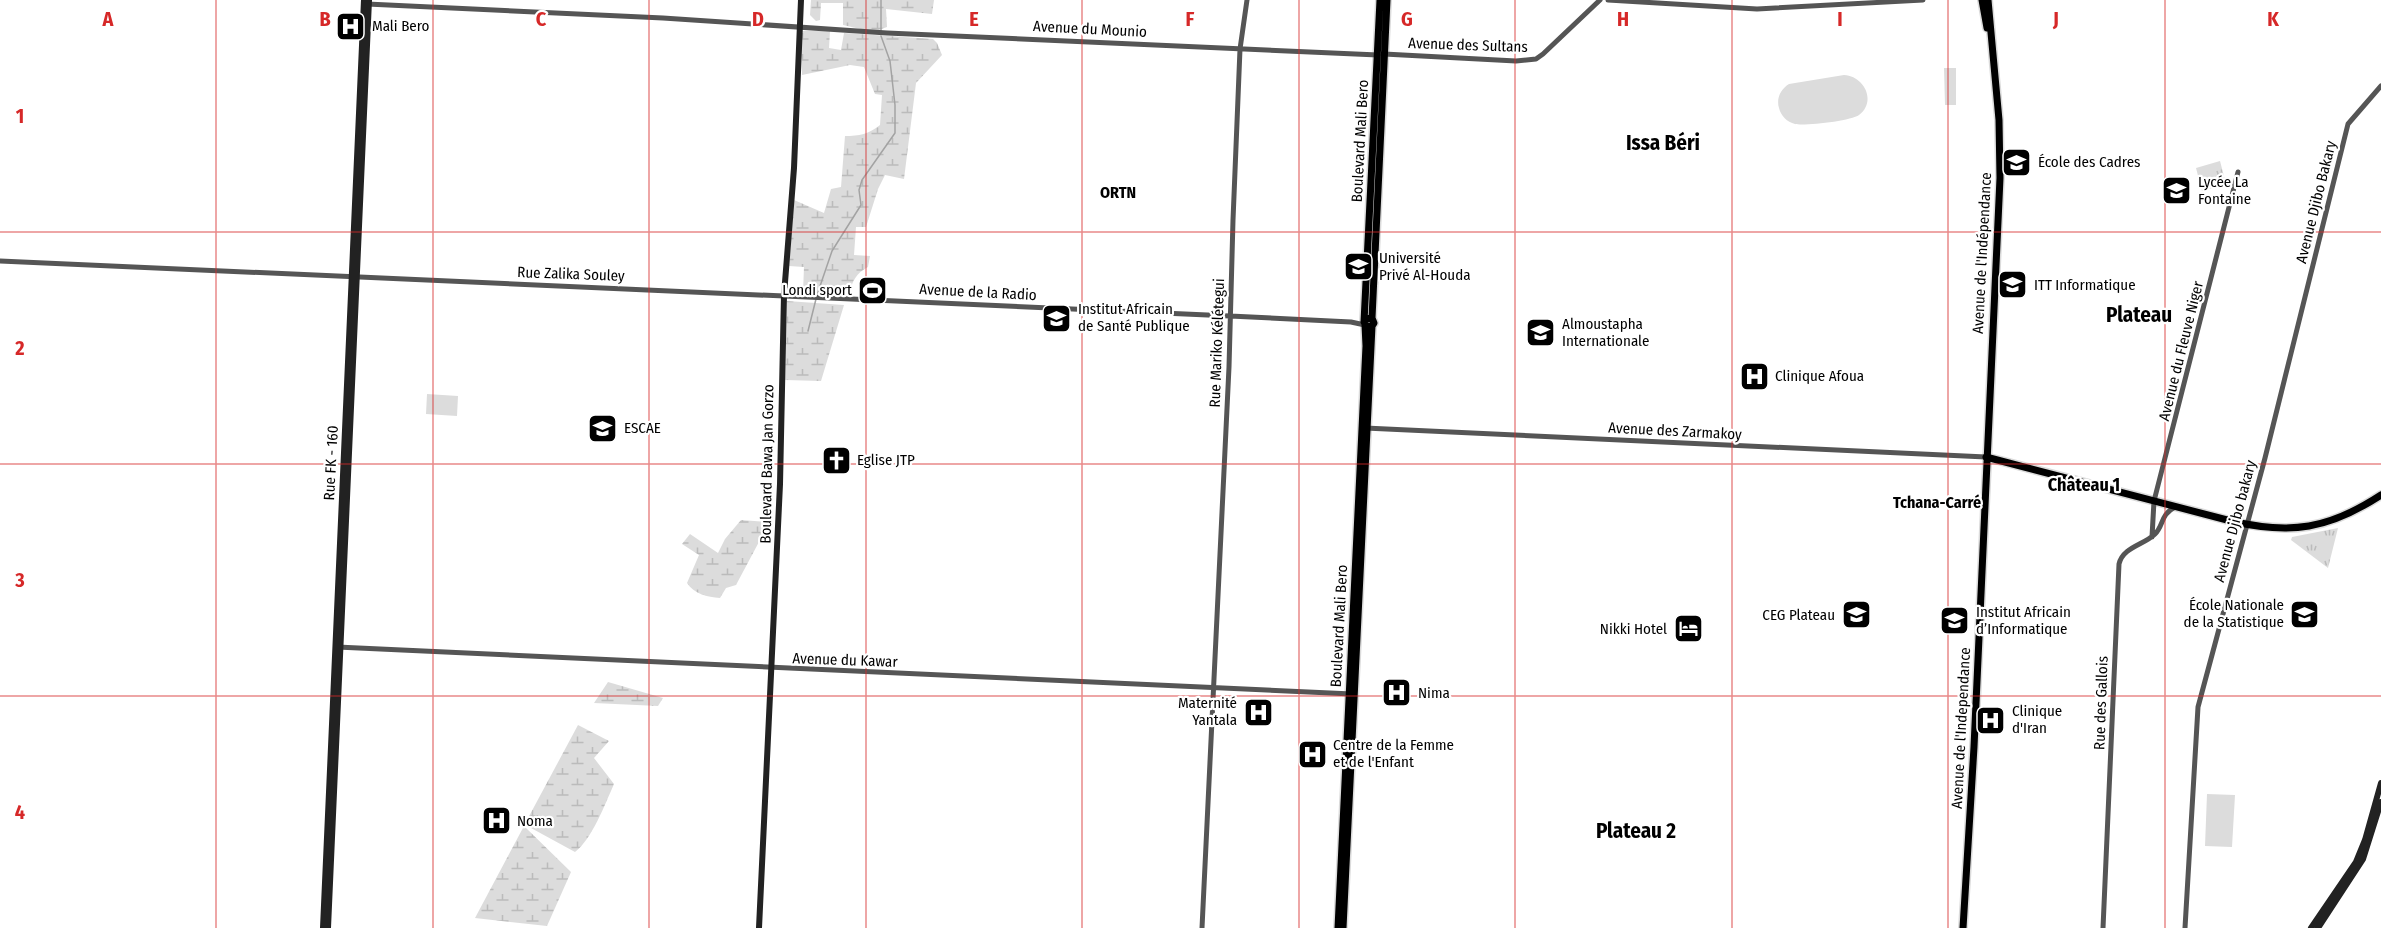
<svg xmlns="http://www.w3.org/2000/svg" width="2381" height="928" viewBox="0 0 2381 928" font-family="'Fira Sans Condensed',sans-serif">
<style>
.grass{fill:url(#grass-tufts)}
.wetland{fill:url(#wetland-marsh)}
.garden{fill:#dcdcdc}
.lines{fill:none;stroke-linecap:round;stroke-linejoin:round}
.stream{stroke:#a3a3a3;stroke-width:1.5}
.primary-casing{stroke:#dbdbdb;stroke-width:10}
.trunk-casing{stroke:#dbdbdb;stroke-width:10}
.tertiary{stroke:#555;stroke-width:5}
.secondary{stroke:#222;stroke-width:6}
.primary{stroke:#000;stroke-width:7}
.trunk{stroke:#000;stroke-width:7}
.grid{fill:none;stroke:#d62828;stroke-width:1.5;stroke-opacity:0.55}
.labels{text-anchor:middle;stroke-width:4.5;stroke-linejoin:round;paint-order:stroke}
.poi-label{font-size:15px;fill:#000;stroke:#fff;text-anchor:start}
.street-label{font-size:15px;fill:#000;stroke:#fff}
.neighbourhood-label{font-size:16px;font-weight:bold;fill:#000;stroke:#fff}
.quarter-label{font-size:18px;font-weight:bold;fill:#000;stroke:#fff}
.district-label{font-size:21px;font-weight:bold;fill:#000;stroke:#fff}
.grid-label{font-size:20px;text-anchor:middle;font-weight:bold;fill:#d62828;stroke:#fff;stroke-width:4.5;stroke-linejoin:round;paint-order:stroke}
</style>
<defs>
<pattern id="grass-tufts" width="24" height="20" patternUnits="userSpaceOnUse" patternTransform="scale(1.5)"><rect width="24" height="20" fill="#dcdcdc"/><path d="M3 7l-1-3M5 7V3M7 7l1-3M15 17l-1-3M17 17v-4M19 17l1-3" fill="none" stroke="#bbb"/></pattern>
<pattern id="wetland-marsh" width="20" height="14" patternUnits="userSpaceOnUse" patternTransform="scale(1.5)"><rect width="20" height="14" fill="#dcdcdc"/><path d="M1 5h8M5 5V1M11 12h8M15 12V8" fill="none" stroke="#bbb"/></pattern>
</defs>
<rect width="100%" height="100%" fill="#fff"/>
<path class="grass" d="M2220 161 2226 184 2202 191 2196 168Z
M2338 528 2328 568 2291 540 2292 537Z"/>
<path class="wetland" d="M811 0H934L932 14 886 9 887 27 873 32 843 25V3H821L820 20 816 21 810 15Z
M802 31H830L829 48 841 50 844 33 933 39 937 43 942 55 916 83 904 179 885 175 878 189 866 227H856L854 255 870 256 868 267C856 273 852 282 849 294L803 292 804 267 789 266 794 200 824 213 831 189 841 187 845 136C859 136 869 134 880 125L882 95 875 94 864 67 850 65 802 75Z
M787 301 844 305 821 381 785 380Z
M741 520 769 522 766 539 760 540 736 585 726 588 720 598C707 597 694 594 687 583L699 555 682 544 690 534 718 553 725 539Z
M608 682 663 698 658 706 594 703Z
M578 725 609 741 594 758 614 784C605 804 592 839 575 852L531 828 527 820Z
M524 826 571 872 547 926 475 918Z"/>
<path class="garden" d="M1944 68H1956V105H1945Z
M1844 75C1864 76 1877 101 1859 115 1851 121 1805 126 1795 124 1787 122 1781 116 1779 108 1776 98 1781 89 1789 84Z
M427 394 458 396 457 416 426 414Z
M2207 794 2235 795 2232 847 2205 846Z"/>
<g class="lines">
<path class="stream" d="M881 0V31
M817 295 832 251 861 205 859 190 862 180 895 133V105L890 61 881 36
M808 331 816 299"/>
<defs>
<path id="primary" d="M1372 318 1387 0
M1365 319 1372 318 1374 323 1372 326H1366L1364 322 1380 0
M1986 457 2231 521C2291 535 2329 529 2381 495
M1338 928 1366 346 1365 325
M1343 928 1372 326"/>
<path id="trunk" d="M1982 0 1987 28
M1963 928 1974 747 2000 178 1999 120 1988 0"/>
</defs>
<use href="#primary" class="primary-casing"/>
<use href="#trunk" class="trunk-casing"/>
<path class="tertiary" d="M1608 0 1757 9 1923 0
M367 4 663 18 887 33 1378 55
M1384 54 1516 61 1536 59 1543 54 1600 0
M0 261 1230 316 1351 322 1365 325
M1365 428 1986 457
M2152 537 2154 501 2238 172
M337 647 1352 694
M1202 928 1229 367 1233 220 1240 49 1247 0
M2103 928 2119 564C2123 547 2144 545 2155 534 2164 525 2160 515 2175 507
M2185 928 2198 707 2265 458 2348 124 2381 86"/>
<path class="secondary" d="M323 928 364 0
M328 928 369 0
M759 928 780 484 784 295 794 168 801 0
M2311 928 2356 862 2365 840 2381 783
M2318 928 2363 859 2381 802"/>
<use href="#primary" class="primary"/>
<use href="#trunk" class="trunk"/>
</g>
<path class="grid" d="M216 0V928M433 0V928M649 0V928M866 0V928M1082 0V928M1299 0V928M1515 0V928M1732 0V928M1948 0V928M2165 0V928M0 232H2381M0 464H2381M0 696H2381"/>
<defs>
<symbol id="hospital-square" viewBox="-11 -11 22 22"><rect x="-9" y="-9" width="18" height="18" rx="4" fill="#000" stroke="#fff"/><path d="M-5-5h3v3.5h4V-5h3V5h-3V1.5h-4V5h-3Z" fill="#fff"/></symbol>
<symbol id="university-square" viewBox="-11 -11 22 22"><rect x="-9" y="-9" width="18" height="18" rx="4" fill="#000" stroke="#fff"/><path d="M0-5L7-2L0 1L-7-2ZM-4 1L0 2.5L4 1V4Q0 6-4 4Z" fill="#fff"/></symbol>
<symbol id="school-square" viewBox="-11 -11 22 22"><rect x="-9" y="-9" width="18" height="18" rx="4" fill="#000" stroke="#fff"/><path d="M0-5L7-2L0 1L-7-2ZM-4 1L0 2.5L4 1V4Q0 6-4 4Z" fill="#fff"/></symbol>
<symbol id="stadium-square" viewBox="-11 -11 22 22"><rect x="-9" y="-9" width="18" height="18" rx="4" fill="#000" stroke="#fff"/><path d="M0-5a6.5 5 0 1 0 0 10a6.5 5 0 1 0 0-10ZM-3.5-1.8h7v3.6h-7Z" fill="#fff"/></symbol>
<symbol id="church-square" viewBox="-11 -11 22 22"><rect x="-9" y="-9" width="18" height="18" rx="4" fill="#000" stroke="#fff"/><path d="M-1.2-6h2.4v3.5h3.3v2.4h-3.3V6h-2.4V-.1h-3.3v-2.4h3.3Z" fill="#fff"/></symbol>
<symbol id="hotel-square" viewBox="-11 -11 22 22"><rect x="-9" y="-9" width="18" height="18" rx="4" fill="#000" stroke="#fff"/><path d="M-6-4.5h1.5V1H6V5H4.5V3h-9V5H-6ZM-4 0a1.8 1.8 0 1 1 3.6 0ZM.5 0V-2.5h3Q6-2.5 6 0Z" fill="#fff"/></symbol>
</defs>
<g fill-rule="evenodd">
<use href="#hospital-square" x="334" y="10" width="33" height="33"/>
<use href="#university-square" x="2000" y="146" width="33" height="33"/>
<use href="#school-square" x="2160" y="174" width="33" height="33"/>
<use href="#university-square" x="1342" y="250" width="33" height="33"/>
<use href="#university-square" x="1996" y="268" width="33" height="33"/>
<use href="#stadium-square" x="856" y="274" width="33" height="33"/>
<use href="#university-square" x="1040" y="302" width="33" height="33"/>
<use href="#university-square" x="1524" y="316" width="33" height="33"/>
<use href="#hospital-square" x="1738" y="360" width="33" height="33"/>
<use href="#university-square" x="586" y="412" width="33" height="33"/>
<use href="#church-square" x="820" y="444" width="33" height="33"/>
<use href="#university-square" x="2288" y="598" width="33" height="33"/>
<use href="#university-square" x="1840" y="598" width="33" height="33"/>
<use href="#university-square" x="1938" y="604" width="33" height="33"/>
<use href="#hotel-square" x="1672" y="612" width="33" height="33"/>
<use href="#hospital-square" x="1380" y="676" width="33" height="33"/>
<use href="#hospital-square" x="1242" y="696" width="33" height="33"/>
<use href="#hospital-square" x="1974" y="704" width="33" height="33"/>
<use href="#hospital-square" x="1296" y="738" width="33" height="33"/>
<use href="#hospital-square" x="480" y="804" width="33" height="33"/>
</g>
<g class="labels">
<g class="poi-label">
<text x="372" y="31">Mali Bero</text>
<text x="2038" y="167">École des Cadres</text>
<text x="2198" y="187">Lycée La<tspan x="2198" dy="17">Fontaine</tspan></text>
<text x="1379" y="263">Université<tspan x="1379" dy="17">Privé Al-Houda</tspan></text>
<text x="2034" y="290">ITT Informatique</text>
<text x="852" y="295" text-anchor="end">Londi sport</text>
<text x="1078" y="314">Institut Africain<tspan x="1078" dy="17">de Santé Publique</tspan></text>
<text x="1562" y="329">Almoustapha<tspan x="1562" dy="17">Internationale</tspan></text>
<text x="1775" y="381">Clinique Afoua</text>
<text x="624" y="433">ESCAE</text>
<text x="857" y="465">Eglise JTP</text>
<text x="2284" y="610" text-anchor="end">École Nationale<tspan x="2284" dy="17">de la Statistique</tspan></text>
<text x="1976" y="617">Institut Africain<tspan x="1976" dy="17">d’Informatique</tspan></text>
<text x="1835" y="620" text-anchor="end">CEG Plateau</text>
<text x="1667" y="634" text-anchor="end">Nikki Hotel</text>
<text x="1418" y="698">Nima</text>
<text x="1237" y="708" text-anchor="end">Maternité<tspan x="1237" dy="17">Yantala</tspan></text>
<text x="2012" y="716">Clinique<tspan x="2012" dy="17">d'Iran</tspan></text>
<text x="1333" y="750">Centre de la Femme<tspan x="1333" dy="17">et de l'Enfant</tspan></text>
<text x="517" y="826">Noma</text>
</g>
<g class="street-label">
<text transform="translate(1090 29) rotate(3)" y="5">Avenue du Mounio</text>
<text transform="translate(1468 45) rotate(2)" y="5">Avenue des Sultans</text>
<text transform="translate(1360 141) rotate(-87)" y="5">Boulevard Mali Bero</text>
<text transform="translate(2316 202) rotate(-76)" y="5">Avenue Djibo Bakary</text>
<text transform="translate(1982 253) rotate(-87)" y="5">Avenue de l'Indépendance</text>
<text transform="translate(571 274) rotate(2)" y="5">Rue Zalika Souley</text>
<text transform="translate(978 292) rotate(3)" y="5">Avenue de la Radio</text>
<text transform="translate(1217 343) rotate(-88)" y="5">Rue Mariko Kélétegui</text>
<text transform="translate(2181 351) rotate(-76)" y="5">Avenue du Fleuve Niger</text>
<text transform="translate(1675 431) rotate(3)" y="5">Avenue des Zarmakoy</text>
<text transform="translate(331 463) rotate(-87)" y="5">Rue FK - 160</text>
<text transform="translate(767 464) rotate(-89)" y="5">Boulevard Bawa Jan Gorzo</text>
<text transform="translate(2235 521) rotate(-75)" y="5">Avenue Djibo bakary</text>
<text transform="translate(1339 626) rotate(-87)" y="5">Boulevard Mali Bero</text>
<text transform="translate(845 660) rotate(2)" y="5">Avenue du Kawar</text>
<text transform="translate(2101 703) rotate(-88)" y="5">Rue des Gallois</text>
<text transform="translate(1961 728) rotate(-87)" y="5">Avenue de l'Independance</text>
</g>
<g class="neighbourhood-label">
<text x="1118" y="198">ORTN</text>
<text x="1937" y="508">Tchana-Carré</text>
</g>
<g class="quarter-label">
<text x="2084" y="491">Château 1</text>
</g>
<g class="district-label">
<text x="1663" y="150">Issa Béri</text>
<text x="2139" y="322">Plateau</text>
<text x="1636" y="838">Plateau 2</text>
</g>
</g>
<g class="grid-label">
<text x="108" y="26">A</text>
<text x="325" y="26">B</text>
<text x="541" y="26">C</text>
<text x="758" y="26">D</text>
<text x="974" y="26">E</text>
<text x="1190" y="26">F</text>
<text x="1407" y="26">G</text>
<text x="1623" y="26">H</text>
<text x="1840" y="26">I</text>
<text x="2056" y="26">J</text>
<text x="2273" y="26">K</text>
<text x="20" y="123">1</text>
<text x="20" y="355">2</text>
<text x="20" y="587">3</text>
<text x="20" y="819">4</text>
</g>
</svg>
